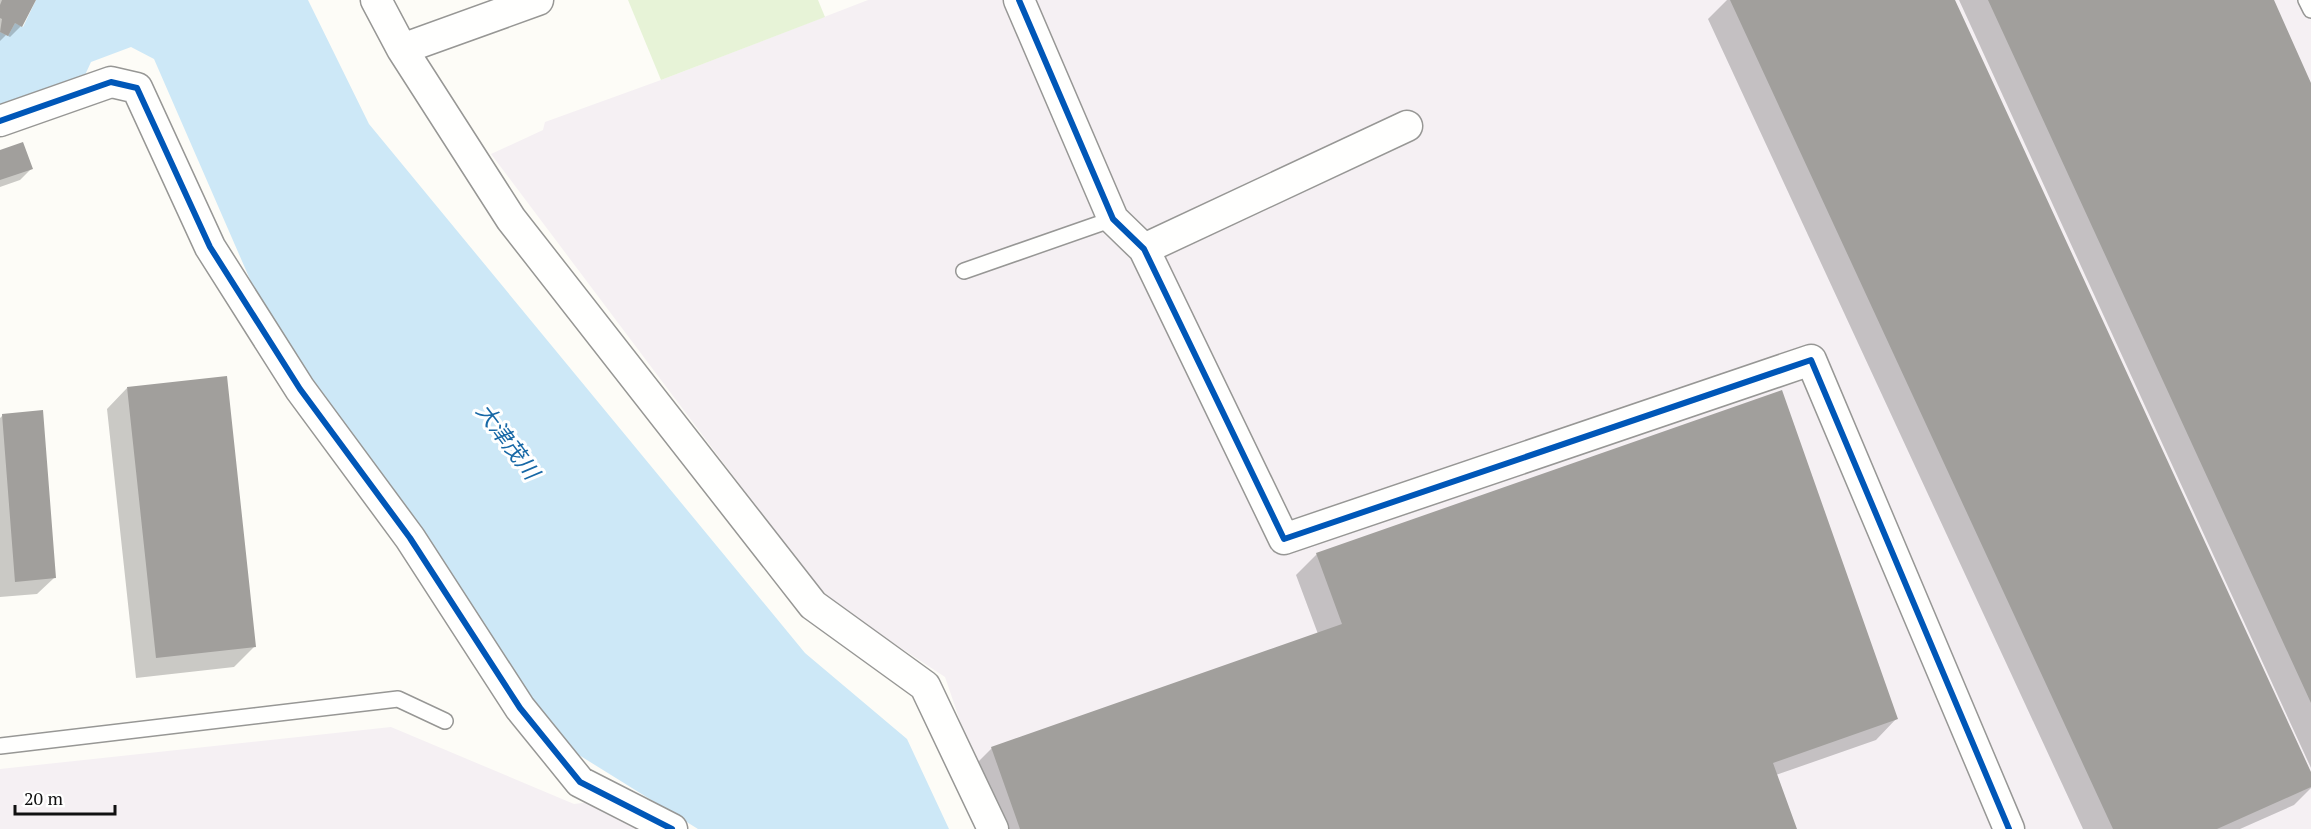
<svg xmlns="http://www.w3.org/2000/svg" width="2311" height="829" viewBox="0 0 2311 829" font-family="'PT Serif','Noto Sans JP',serif">
<style>
.industrial{fill:#f5f0f3}
.green{fill:#e7f3d7}
.water{fill:#cde8f7}
.shadow{fill:#0003}
.building{fill:#a19f9c}
.lines{fill:none;stroke-linecap:round;stroke-linejoin:round}
.service-casing{stroke:#979795;stroke-width:18}
.minor-casing{stroke:#979795;stroke-width:33}
.service{stroke:#fffffe;stroke-width:15}
.minor{stroke:#fffffe;stroke-width:30}
.cycleway-casing{stroke:#fff;stroke-width:10}
.cycleway{stroke:#0057b8;stroke-width:6}
.labels{text-anchor:middle;stroke-width:6;stroke-linejoin:round;paint-order:stroke}
.water-label{font-size:22px;font-style:italic;fill:#1768a6;stroke:#fff}
</style>
<rect width="100%" height="100%" fill="#fdfcf7"/>
<path class="industrial" d="M868 0H2311V829H997L945 677 825 598 491 154 543 130 545 122 661 80Z
M391 727 574 804 590 802 648 829H0V769Z"/>
<path class="green" d="M628 0H818L825 17 661 80Z"/>
<path class="water" d="M36 0H308L369 124 805 653 907 739 949 829H698L566 747 262 307 154 59 131 47 91 62 85 75 6 108 0 105V32L8 36 15 23 23 27Z"/>
<path class="shadow" d="M0 0H35L21 26 10 37 6 35 0 41Z
M1727 0H1953L2311 775V788L2294 805 2240 829H2083L1708 19Z
M1959 0H2272L2311 87V768Z
M0 152 31 169 20 180 0 187Z
M127 388 254 647 234 667 136 678 107 409Z
M3 415 54 578 37 594 0 597V418Z
M1317 554 1896 719 1876 740 1776 775 1795 829H992L971 769 992 748 1318 634 1296 575Z"/>
<path class="building" d="M2 0H36L22 27 15 23 8 36 0 32 2 19 0 18V5Z
M1730 0H1955L2311 772V787L2217 829H2113Z
M1988 0H2274L2311 83V703Z
M23 142 33 169 0 180V150Z
M227 376 256 647 156 658 127 387Z
M1782 390 1898 719 1773 763 1797 829H1020L991 747 1342 624 1316 553Z
M43 410 56 578 15 582 2 414Z"/>
<g class="lines">
<defs>
<path id="service" d="M2306 0 2311 10
M964 271 1113 219
M0 746 398 699 445 721"/>
<path id="minor" d="M376 0 402 49 511 219 813 605 925 686 993 829
M1019 0 1113 219 1144 249 1284 539 1811 360 2009 829
M402 49 538 0
M0 121 111 82 137 88 210 247 300 389 410 538 520 708 580 782 672 829
M1144 249 1407 126"/>
</defs>
<use href="#service" class="service-casing"/>
<use href="#minor" class="minor-casing"/>
<use href="#service" class="service"/>
<use href="#minor" class="minor"/>
<defs>
<path id="cycleway" d="M1019 0 1113 219 1144 249 1284 539 1811 360 2009 829
M0 121 111 82 137 88 210 247 300 389 410 538 520 708 580 782 672 829"/>
</defs>
<use href="#cycleway" class="cycleway-casing"/>
<use href="#cycleway" class="cycleway"/>
</g>
<g class="labels">
<g class="water-label">
<text transform="translate(508 441) rotate(53)" y="8">大津茂川</text>
</g>
</g>
<path d="M15 805v9h100v-9" fill="none" stroke="#111111" stroke-width="3"/>
<text x="24" y="805" font-size="18" fill="#111111" stroke="#ffffff" stroke-width="4.5" paint-order="stroke">20 m</text>
</svg>
